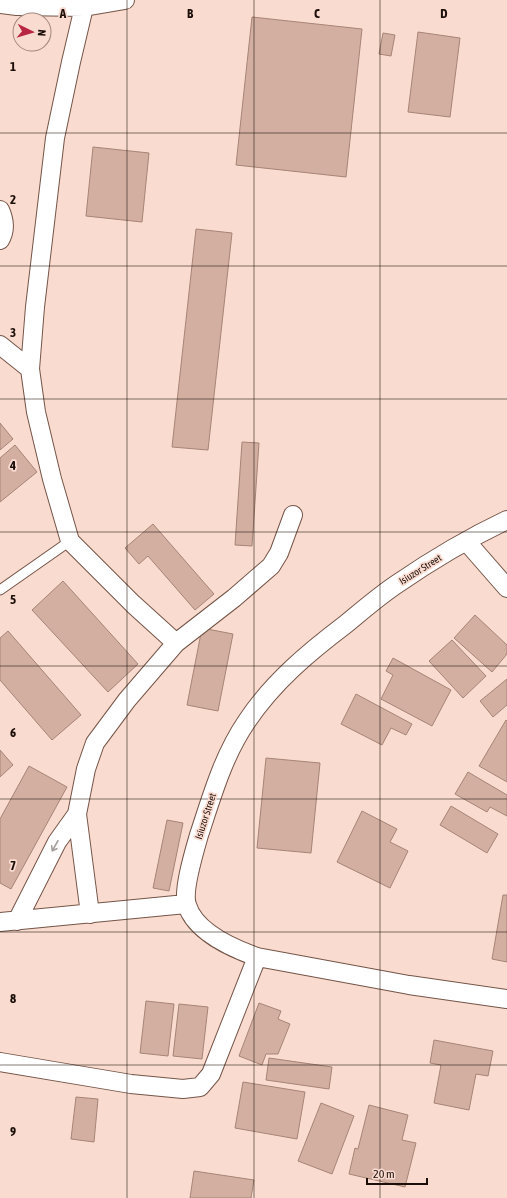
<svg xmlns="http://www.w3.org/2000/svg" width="507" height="1198" viewBox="0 0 507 1198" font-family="'Asap Condensed',sans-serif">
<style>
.building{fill:#d2afa1;stroke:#a68476}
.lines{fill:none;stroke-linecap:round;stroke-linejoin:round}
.service-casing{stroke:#745548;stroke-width:11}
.minor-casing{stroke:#745548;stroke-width:20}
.service{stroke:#fff;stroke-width:9}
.minor{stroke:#fff;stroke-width:18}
.oneway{stroke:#a49f9d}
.grid{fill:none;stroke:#1c0f0a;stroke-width:1;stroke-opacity:0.55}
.labels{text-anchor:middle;stroke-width:3.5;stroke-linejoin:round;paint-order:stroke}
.street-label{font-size:10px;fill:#1c0f0a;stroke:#fadbcf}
.grid-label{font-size:13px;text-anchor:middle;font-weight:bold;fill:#1c0f0a;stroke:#fadbcf;stroke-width:3.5;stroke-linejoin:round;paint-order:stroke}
</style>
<rect width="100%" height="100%" fill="#fadbcf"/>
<path class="building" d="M252 17 362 29 346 177 236 165Z
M418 32 460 38 450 117 408 112Z
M383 33 395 35 391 56 379 54Z
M93 147 149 153 142 222 86 216Z
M196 229 232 233 208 450 172 447Z
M0 423 13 439 0 450Z
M242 442 259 443 252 546 235 545Z
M15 445 37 472 0 502V458Z
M153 524 214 594 195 610 148 556 139 564 125 548Z
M63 581 138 664 108 692 32 610Z
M475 615 507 645V654L492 672 454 638Z
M202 628 233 634 218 711 187 705Z
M8 631 81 715 52 740 0 680V638Z
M452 640 486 676 463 698 429 661Z
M393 658 451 690 432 726 381 699 393 675 386 671Z
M507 679V705L493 717 480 701Z
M356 694 412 724 406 735 391 728 382 745 341 724Z
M506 720 507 721V782L479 766Z
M0 750 13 765 0 777Z
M266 758 320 763 311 853 257 848Z
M29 766 67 787 11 889 0 883V819Z
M468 772 507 795V816L490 807 487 812 455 794Z
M451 806 498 834 487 853 440 825Z
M362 811 397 829 390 842 408 851 390 888 337 862Z
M167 820 183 823 169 891 153 888Z
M503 895H507V962L492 959Z
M146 1001 174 1004 168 1056 140 1053Z
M259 1003 281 1011 278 1019 290 1024 278 1054H266L262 1065 239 1056Z
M179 1004 208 1007 202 1059 173 1056Z
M434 1040 493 1051 488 1076 476 1074 469 1110 434 1103 441 1065 430 1063Z
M269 1058 332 1067 329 1089 266 1080Z
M243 1082 305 1092 297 1139 235 1128Z
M76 1097 98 1099 94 1142 71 1139Z
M321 1103 354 1116 332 1174 298 1161Z
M369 1105 408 1115 402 1140 416 1143 405 1187 349 1174 355 1148 358 1149Z
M194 1171 254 1180 251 1198H190Z"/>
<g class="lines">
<defs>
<path id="service" d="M0 590 70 541"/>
<path id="minor" d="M0 4 17 6 84 7 125 0
M84 7 71 62 55 138 35 307 30 369 36 412 52 479 70 541 133 604 176 643
M0 210C5 221 6 230 0 240
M0 345 30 369
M507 520C469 538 432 560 397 584 379 596 363 610 346 624 309 652 273 682 247 721 223 756 212 796 199 835 195 849 182 891 187 905 195 932 232 948 257 957L409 985 507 999
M466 541 507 588
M90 914 77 814 86 769 95 743 127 700 176 643 234 598 271 566 279 553 293 515
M17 921 57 842 77 814
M0 922 186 904
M0 1062 131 1084 183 1089 200 1087 211 1074 257 957"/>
</defs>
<use href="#service" class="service-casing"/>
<use href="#minor" class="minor-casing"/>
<use href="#service" class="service"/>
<use href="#minor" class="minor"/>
</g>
<defs><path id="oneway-shaft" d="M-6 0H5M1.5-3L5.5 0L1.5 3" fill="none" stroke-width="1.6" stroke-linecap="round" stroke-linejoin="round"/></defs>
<use class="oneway" href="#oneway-shaft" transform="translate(55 846) rotate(119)"/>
<path class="grid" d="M127 0V1198M254 0V1198M380 0V1198M0 133H507M0 266H507M0 399H507M0 532H507M0 666H507M0 799H507M0 932H507M0 1065H507"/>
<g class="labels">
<g class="street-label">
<text transform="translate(420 569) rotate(-32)" y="4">Isiuzor Street</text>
<text transform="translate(205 816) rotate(-72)" y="4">Isiuzor Street</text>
</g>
</g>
<g class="grid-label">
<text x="63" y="18">A</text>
<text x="190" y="18">B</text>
<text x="317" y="18">C</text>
<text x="444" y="18">D</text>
<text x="13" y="71">1</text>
<text x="13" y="204">2</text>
<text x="13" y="337">3</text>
<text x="13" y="470">4</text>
<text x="13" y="604">5</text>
<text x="13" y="737">6</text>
<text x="13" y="870">7</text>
<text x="13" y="1003">8</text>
<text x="13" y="1136">9</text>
</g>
<g transform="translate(32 32) rotate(95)"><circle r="19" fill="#fadbcf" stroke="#a18980"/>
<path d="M0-3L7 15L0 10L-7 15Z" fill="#b82644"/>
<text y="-6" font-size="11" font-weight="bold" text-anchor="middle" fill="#1c0f0a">N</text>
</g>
<path d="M367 1178v6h60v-6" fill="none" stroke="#1c0f0a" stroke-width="2"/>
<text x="373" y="1178" font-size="12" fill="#1c0f0a" stroke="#fadbcf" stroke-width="3" paint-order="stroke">20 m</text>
</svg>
